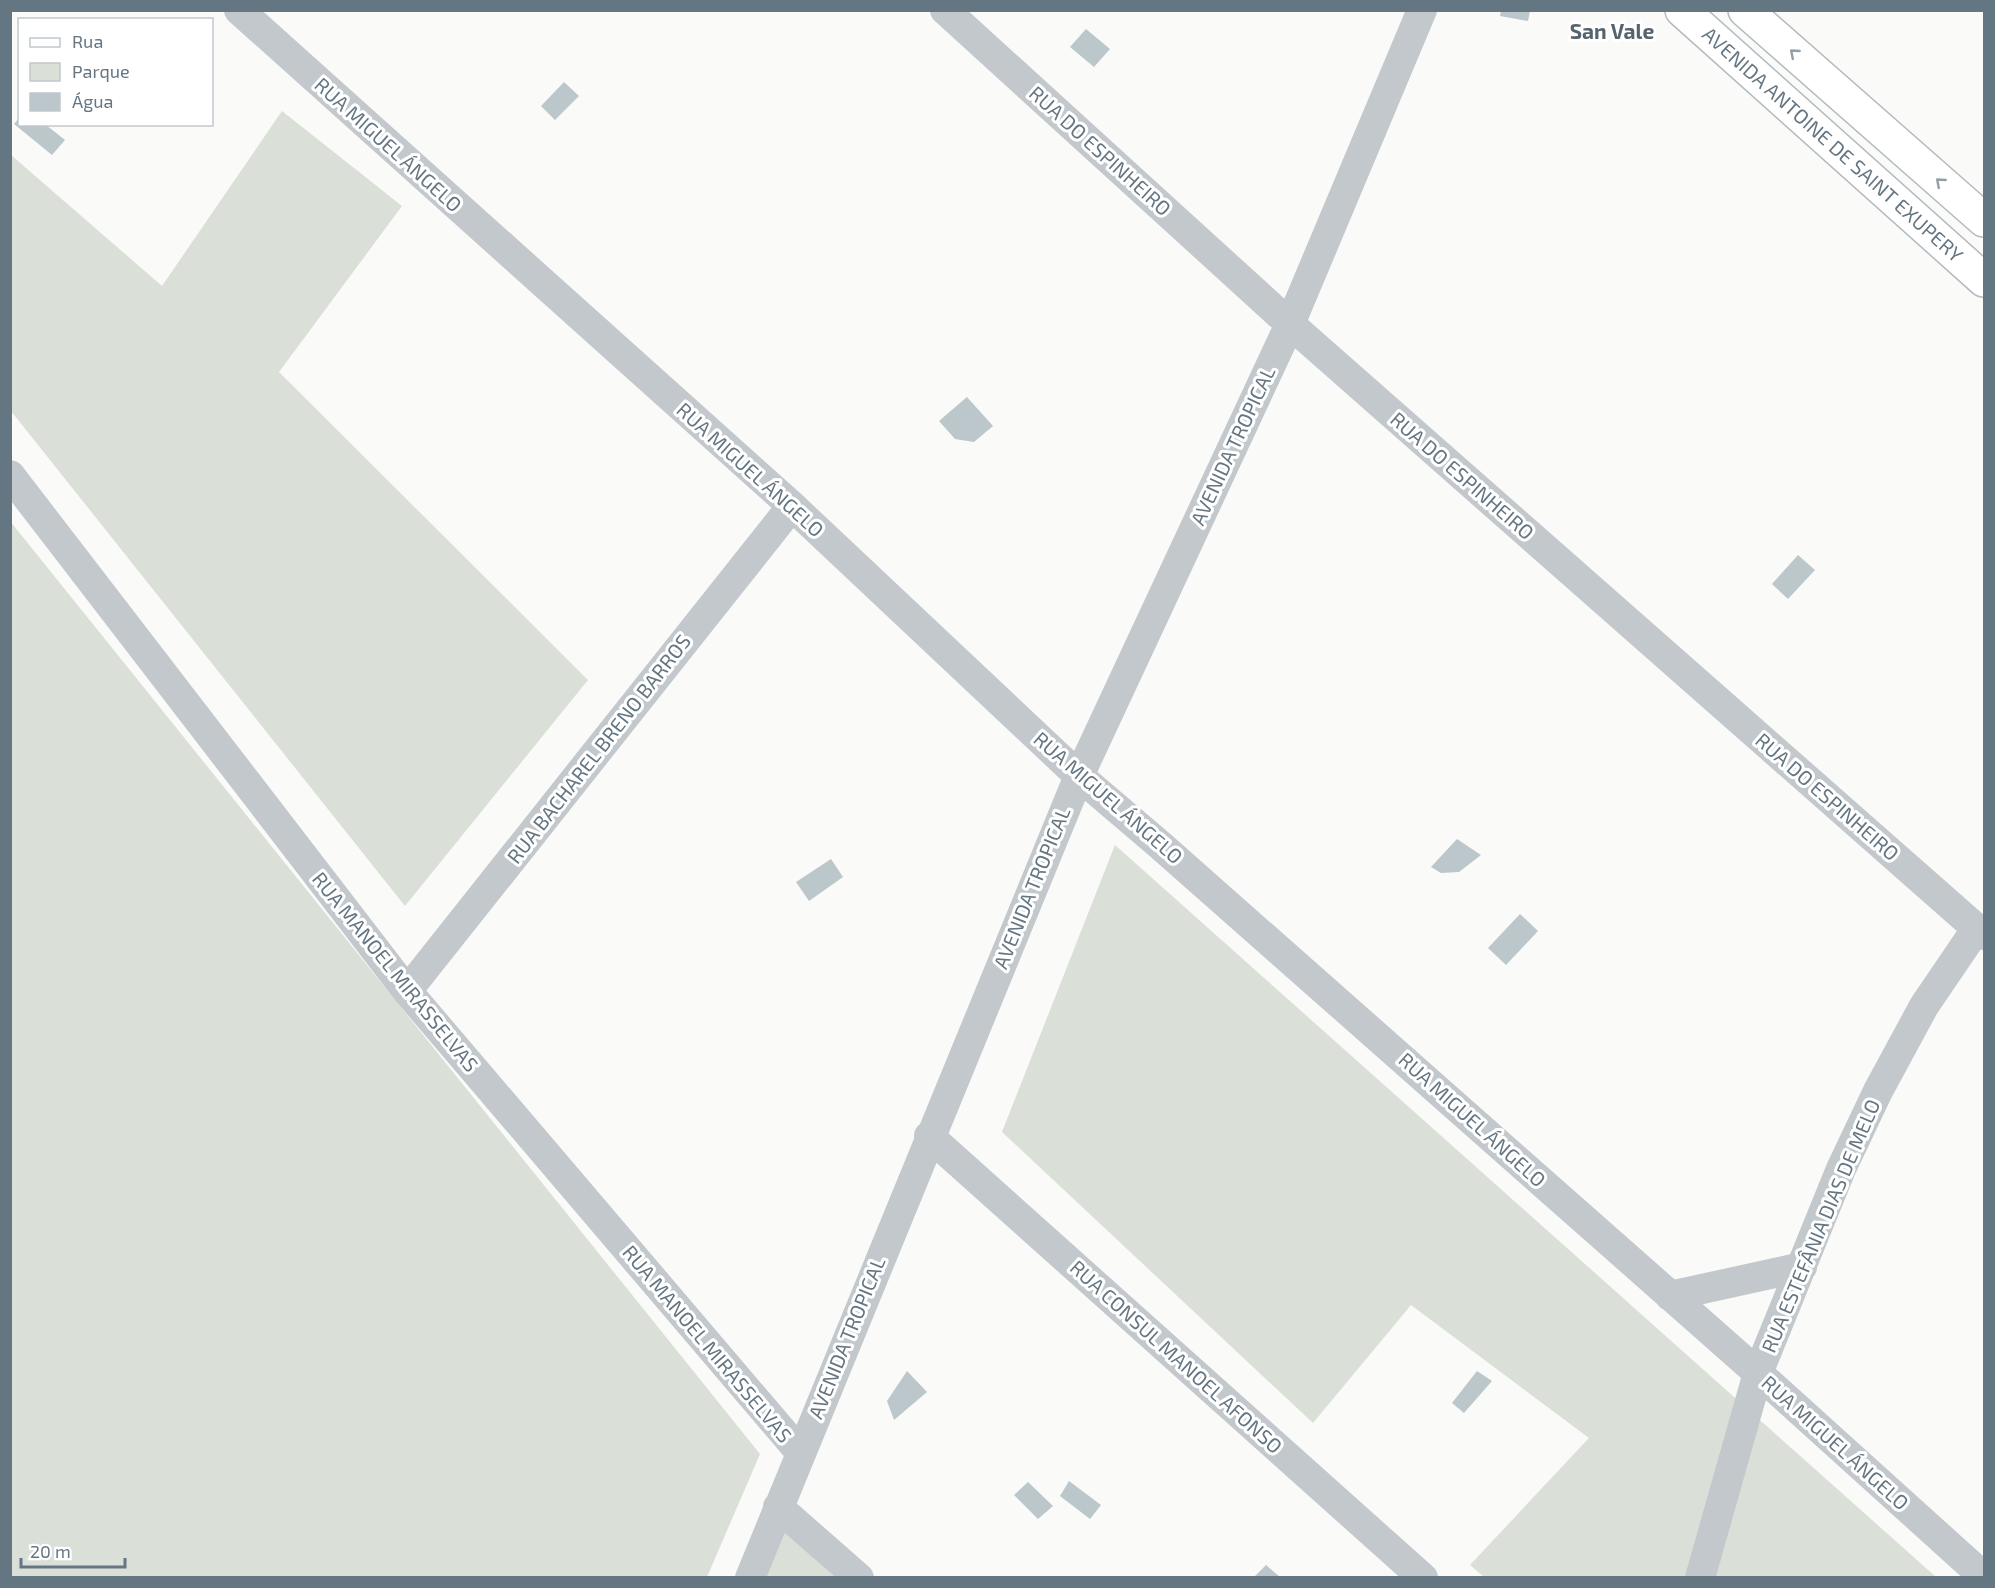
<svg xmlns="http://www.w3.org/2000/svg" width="1995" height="1588" viewBox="0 0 1995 1588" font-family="'Exo 2',sans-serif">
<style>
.green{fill:#dadfd7}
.water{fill:#bbc7cb}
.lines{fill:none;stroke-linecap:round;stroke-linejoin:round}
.secondary-casing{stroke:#b3babf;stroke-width:36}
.street{stroke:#c3c8cc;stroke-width:30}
.secondary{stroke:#fff;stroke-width:33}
.oneway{stroke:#939fa8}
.labels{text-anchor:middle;stroke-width:6;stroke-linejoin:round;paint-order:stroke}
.street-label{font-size:20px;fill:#657683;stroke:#fff}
.neighbourhood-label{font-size:21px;font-weight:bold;fill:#57646e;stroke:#fff}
</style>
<rect width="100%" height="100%" fill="#fafaf8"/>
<path class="green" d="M282 111 402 206 279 372 588 680 405 906 11 411V155L162 286Z
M10 521 760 1454 707 1577H11Z
M1115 845 1936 1577H1484L1470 1565 1589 1438 1411 1305 1313 1423 1002 1132Z
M775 1523 835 1577 757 1578Z"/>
<path class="water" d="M1501 11H1530L1528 21 1500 16Z
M1086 29 1110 49 1094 67 1070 47Z
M564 82 579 96 555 120 541 106Z
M19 118 20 124 46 125 65 140 52 155 14 124Z
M967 397 993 426 974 442 955 439 939 421Z
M1798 555 1815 570 1788 599 1772 584Z
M1457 839 1481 855 1459 872 1441 873 1431 867Z
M831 859 843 877 809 901 796 882Z
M1520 914 1538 931 1506 965 1488 948Z
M907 1371 927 1392 894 1420 887 1401Z
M1477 1371 1492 1381 1464 1413 1452 1403Z
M1069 1481 1101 1505 1090 1519 1060 1496Z
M1028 1482 1053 1506 1038 1519 1014 1495Z
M1266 1565 1280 1577H1254Z"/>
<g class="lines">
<defs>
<g id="secondary">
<path id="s1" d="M1682 10 1984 280"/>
<path d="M1745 10 1984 220"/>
</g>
</defs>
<use href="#secondary" class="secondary-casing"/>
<path class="street" d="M239 10 792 506 1079 776 1160 845 1758 1373 1984 1577
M945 10 1290 324 1984 935
M10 475 407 991 800 1452
M407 991 792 506
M929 1136 1423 1578
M1670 1296 1802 1267
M778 1507 859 1578
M750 1578 1079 776 1290 324 1422 10
M1700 1578 1758 1373 1841 1169 1878 1091 1924 1006 1977 928"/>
<use href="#secondary" class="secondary"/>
</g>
<defs><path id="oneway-chevron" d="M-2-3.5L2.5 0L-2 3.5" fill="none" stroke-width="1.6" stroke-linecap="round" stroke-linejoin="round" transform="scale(1.5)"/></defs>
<g class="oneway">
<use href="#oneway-chevron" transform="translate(1794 53) rotate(-139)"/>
<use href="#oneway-chevron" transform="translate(1940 182) rotate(-139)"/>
</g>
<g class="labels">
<g class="street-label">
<text transform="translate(388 145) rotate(42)" y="7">RUA MIGUEL ÁNGELO</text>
<text dy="7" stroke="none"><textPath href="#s1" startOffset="202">AVENIDA ANTOINE DE SAINT EXUPERY</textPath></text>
<text transform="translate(1100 151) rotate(42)" y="7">RUA DO ESPINHEIRO</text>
<text transform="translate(1233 446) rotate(-65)" y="7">AVENIDA TROPICAL</text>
<text transform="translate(750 470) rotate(42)" y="7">RUA MIGUEL ÁNGELO</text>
<text transform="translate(1462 476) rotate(41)" y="7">RUA DO ESPINHEIRO</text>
<text transform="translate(599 749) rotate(-52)" y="7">RUA BACHAREL BRENO BARROS</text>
<text transform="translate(1827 797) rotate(41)" y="7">RUA DO ESPINHEIRO</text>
<text transform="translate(1108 798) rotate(41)" y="7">RUA MIGUEL ÁNGELO</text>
<text transform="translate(1032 888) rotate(-68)" y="7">AVENIDA TROPICAL</text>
<text transform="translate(395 972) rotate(51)" y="7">RUA MANOEL MIRASSELVAS</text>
<text transform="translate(1472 1120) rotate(42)" y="7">RUA MIGUEL ÁNGELO</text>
<text transform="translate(1821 1226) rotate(-67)" y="7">RUA ESTEFÂNIA DIAS DE MELO</text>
<text transform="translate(847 1338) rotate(-68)" y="7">AVENIDA TROPICAL</text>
<text transform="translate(707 1344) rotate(50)" y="7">RUA MANOEL MIRASSELVAS</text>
<text transform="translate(1176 1357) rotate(42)" y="7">RUA CONSUL MANOEL AFONSO</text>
<text transform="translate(1835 1443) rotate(42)" y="7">RUA MIGUEL ÁNGELO</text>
</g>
<g class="neighbourhood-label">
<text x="1612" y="39">San Vale</text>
</g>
</g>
<rect width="1995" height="1588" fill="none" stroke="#657683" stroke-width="24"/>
<rect x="18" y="18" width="195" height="108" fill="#ffffff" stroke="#c1c8cd" stroke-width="1.5"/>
<rect x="30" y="38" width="30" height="9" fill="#ffffff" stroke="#c1c8cd" stroke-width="1.5"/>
<text x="72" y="48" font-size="18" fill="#657683">Rua</text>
<rect x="30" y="63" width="30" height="18" fill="#dadfd7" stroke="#c1c8cd" stroke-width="1.5"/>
<text x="72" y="78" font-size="18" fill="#657683">Parque</text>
<rect x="30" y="93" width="30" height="18" fill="#bbc7cb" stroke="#c1c8cd" stroke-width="1.5"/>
<text x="72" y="108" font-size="18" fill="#657683">Água</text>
<path d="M21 1558v9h104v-9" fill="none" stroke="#657683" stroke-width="3"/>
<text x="30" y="1558" font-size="18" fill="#657683" stroke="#ffffff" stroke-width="4.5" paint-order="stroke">20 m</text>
</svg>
